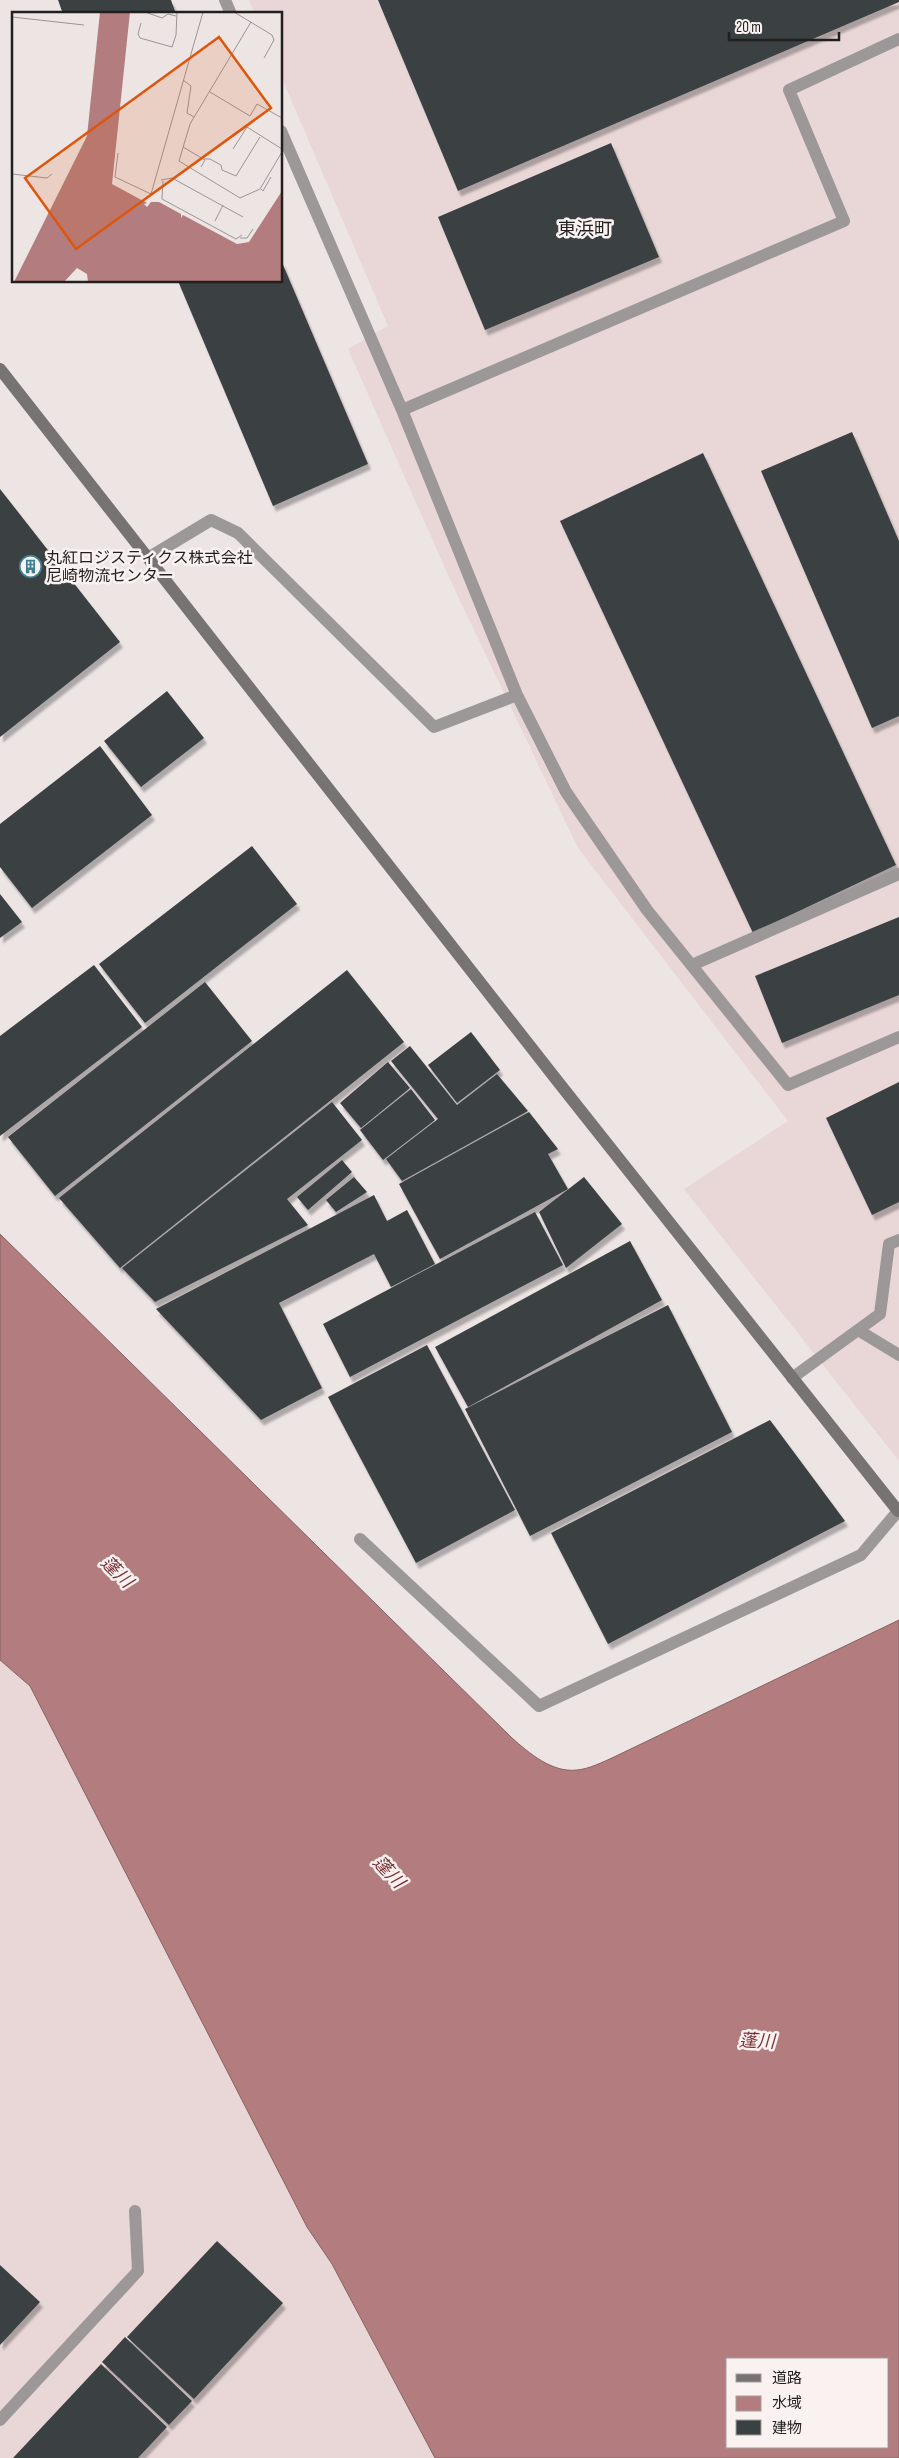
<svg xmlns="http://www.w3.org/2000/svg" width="899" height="2458" viewBox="0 0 899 2458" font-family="'Sofia Sans Condensed','Noto Sans JP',sans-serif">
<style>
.built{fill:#e9d7d7}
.water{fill:#b37d7f;stroke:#886162;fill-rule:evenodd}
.building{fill:#3a4143;filter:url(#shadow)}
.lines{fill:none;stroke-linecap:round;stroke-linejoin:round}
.lane{stroke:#9c9898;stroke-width:12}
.secondary{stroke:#787373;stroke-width:12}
.labels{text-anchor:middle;stroke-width:5;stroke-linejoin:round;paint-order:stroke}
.poi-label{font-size:16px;fill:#221f1f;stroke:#faf1f1;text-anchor:start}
.neighbourhood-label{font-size:18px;fill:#221f1f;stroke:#faf1f1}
.water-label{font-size:18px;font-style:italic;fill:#783339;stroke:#faf1f1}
.inset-road{fill:none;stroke:#9c9595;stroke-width:1}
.view{fill:#de560d;fill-opacity:0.15;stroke:#de560d;stroke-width:2.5}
.inset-edge{fill:none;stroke:#221f1f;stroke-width:2.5}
</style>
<defs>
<filter id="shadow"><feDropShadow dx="3" dy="5.5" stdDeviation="1" flood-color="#0004"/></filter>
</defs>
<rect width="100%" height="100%" fill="#ede4e4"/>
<path class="built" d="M249 0H899V1461L684 1189 788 1121 578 848 453 586 348 349 388 326 281 76V14H255Z
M0 1660 30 1686 307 2227 332 2264 435 2458H0Z"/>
<path class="water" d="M0 1234 512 1738C529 1753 552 1773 577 1770 589 1769 603 1762 614 1757L899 1620V2458H435L332 2264 307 2227 30 1686 0 1660ZM728 2359H888V2447H728Z"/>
<path class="building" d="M58 0H171L176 14H63Z
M378 0H899V2L458 191Z
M611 143 659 257 485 330 438 217Z
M281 260 368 464 273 506 178 281H281Z
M852 432 899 541V716L872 728 761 471Z
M703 453 896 865 753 933 560 521Z
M0 489 120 642 0 737Z
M167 691 204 738 141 787 104 741Z
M100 746 152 815 32 908 0 867V824Z
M252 846 297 904 145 1023 99 964Z
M0 894 22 922 0 938Z
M899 917V995L782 1043 755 976Z
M94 965 142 1027 0 1136V1036Z
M347 970 404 1042 120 1268 59 1198Z
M205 982 252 1041 55 1196 8 1137Z
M471 1032 500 1070 457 1103 428 1065Z
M410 1046 457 1105 497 1074 528 1111 402 1181 386 1159 438 1119 391 1061Z
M388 1062 410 1088 361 1128 340 1103Z
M899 1082V1202L872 1215 826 1118Z
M411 1089 435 1120 383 1160 360 1130Z
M332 1102 362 1140 287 1199 308 1225 155 1302 122 1268Z
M529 1112 558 1149 548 1154 568 1189 440 1259 399 1184Z
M342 1160 352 1172 308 1210 297 1197Z
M354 1177 367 1192 336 1212 326 1200Z
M584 1177 622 1224 566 1268 539 1212Z
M374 1195 387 1221 407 1210 435 1264 391 1287 374 1254 279 1303 322 1388 261 1420 156 1309Z
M535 1212 563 1265 350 1377 323 1324Z
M630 1241 662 1300 468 1407 435 1347Z
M668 1305 732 1432 530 1536 465 1409Z
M427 1345 515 1510 416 1563 328 1397Z
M770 1420 845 1521 608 1644 551 1533Z
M217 2241 283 2303 194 2399 127 2337Z
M0 2265 40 2302 0 2345Z
M125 2337 192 2401 169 2425 102 2362Z
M101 2364 167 2427 138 2458H13Z"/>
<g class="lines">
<path class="lane" d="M225 0 231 14
M281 131 402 410 517 695 566 792 647 910 788 1085 899 1037
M402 410 844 221 789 90 899 39
M148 558 211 520 238 533 434 727 517 695
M692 965 899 874
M858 1330 899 1355
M792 1378 880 1314 889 1244 899 1240
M360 1539 539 1706 861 1555 898 1511
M0 2420 138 2271 135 2211"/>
<path class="secondary" d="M0 369 559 1083 898 1511"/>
</g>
<defs>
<symbol id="building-ring" viewBox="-11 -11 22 22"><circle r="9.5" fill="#faf1f1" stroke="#3c7f90" stroke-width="1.5"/><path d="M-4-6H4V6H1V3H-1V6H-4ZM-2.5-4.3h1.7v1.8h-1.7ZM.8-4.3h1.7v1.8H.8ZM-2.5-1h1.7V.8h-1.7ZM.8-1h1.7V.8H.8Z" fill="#3c7f90"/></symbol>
</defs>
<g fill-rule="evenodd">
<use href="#building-ring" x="18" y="554" width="25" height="25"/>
</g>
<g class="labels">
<g class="poi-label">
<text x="46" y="563">丸紅ロジスティクス株式会社<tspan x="46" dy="18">尼崎物流センター</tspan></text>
</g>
<g class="neighbourhood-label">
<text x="585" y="235">東浜町</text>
</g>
<g class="water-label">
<text transform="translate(117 1572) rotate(44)" y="6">蓬川</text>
<text transform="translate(389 1872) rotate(47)" y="6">蓬川</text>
<text transform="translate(757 2041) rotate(2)" y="6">蓬川</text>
</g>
</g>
<g transform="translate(12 12)">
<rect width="270" height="270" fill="#ede4e4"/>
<path d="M88 0H118L100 172 135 191 132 192 135 195 139 190H147L169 202V206L171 203 225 232 237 230 270 179V270H76L75 262 65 256 52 270H2L75 124Z" fill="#b37d7f"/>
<path class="inset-road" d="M133 0 150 6 156 2 164 4M222 0 260 23 262 28 252 46M0 5 72 13M239 10 178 112 167 149 228 186 248 177 270 140M129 11 126 22 128 26 160 35 164 23 165 0M171 68 179 74 175 101 182 105M198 80 238 104 245 92 270 106M171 135 193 148 189 155M221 137 235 115 270 137M106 141 103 165 139 182 191 0M192 147H198L209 153 210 158 224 164 248 125M0 162 35 166 40 162M149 168 160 166 231 205M151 169 150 187 224 227 230 223M249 177 251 179 259 165M0 203V223M203 209 211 193M228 226H235L241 217"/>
<path class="view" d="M207 25 259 96 64 237 13 166Z"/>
<rect width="270" height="270" class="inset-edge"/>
</g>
<rect x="726" y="2358" width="162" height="90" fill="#faf1f1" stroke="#a49d9d"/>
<rect x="736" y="2374" width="25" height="8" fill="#787373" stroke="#a49d9d"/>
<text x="772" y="2383" font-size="15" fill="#221f1f">道路</text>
<rect x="736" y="2396" width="25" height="15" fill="#b37d7f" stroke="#a49d9d"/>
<text x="772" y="2408" font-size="15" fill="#221f1f">水域</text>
<rect x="736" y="2420" width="25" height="15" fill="#3a4143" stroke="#a49d9d"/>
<text x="772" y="2433" font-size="15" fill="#221f1f">建物</text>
<path d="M729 32v8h110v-8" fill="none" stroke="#221f1f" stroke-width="2.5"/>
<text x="736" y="32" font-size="15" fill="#221f1f" stroke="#faf1f1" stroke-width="4" paint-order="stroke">20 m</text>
</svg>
